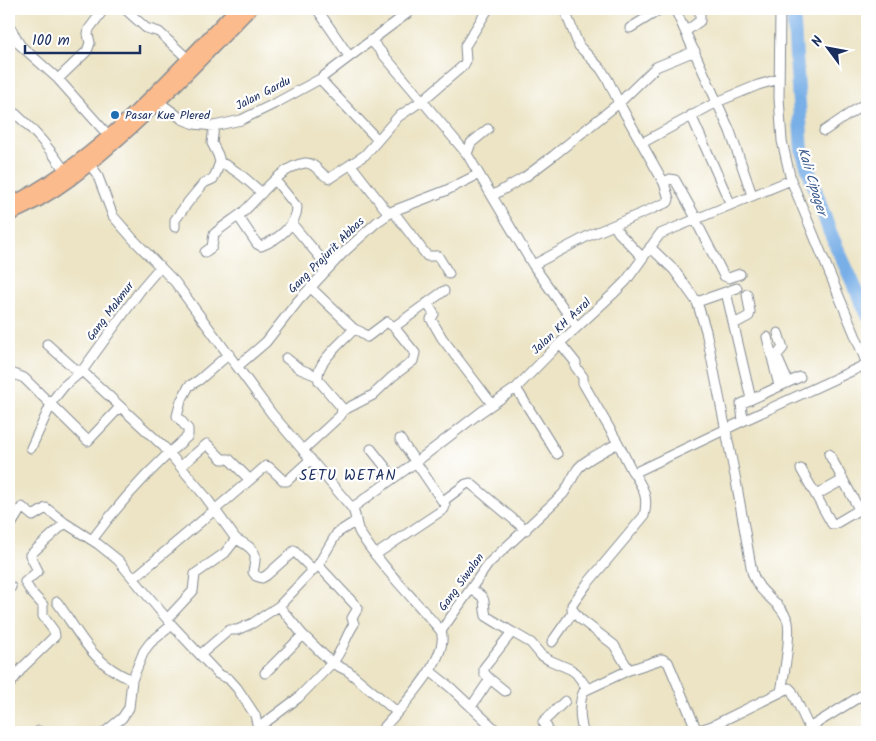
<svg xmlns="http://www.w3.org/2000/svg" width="876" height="741" viewBox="0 0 876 741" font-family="Kalam,sans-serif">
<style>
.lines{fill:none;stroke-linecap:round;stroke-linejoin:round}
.river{stroke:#78afe7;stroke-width:14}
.minor-casing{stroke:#848a92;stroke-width:11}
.highway-casing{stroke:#848a92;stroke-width:15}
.minor{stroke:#fff;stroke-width:9}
.highway{stroke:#fbbb8c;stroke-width:12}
.poi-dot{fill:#1f6fb2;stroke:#fff;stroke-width:2}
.labels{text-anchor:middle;stroke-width:4.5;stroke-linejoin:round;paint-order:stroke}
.street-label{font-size:12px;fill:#1b2f5e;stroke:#fff}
.poi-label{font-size:12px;fill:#1b2f5e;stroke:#fff;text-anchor:start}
.water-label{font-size:14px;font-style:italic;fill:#3c5c8e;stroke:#fff}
.quarter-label{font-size:15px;letter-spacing:1px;fill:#1b2f5e;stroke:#fff}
</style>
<rect width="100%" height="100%" fill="#fff"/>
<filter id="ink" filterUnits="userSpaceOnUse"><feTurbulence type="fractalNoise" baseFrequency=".02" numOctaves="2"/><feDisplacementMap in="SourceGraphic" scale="10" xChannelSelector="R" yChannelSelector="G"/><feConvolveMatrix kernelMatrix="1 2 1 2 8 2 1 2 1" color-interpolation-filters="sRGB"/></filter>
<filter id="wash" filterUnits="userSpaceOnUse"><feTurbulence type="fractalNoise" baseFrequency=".0096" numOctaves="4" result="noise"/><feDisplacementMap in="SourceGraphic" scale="20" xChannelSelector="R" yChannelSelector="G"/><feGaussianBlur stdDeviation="1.12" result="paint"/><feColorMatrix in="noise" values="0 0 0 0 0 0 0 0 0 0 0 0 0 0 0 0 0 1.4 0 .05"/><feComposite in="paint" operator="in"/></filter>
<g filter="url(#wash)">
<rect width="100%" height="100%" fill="#ece4c5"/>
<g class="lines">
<path class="river" d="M793 9 802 151 829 230 867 314"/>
</g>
</g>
<g filter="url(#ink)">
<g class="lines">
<defs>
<path id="minor" d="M125 9 146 28 159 32 188 59
M317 9 349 56
M675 9 730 131 752 195
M780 9 779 98 782 141 791 180 867 364
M9 25 20 45 58 79 108 135
M630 28 661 9
M686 31 700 21V9
M371 40 467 154 533 265 577 327
M58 79 87 51 90 43 88 34 89 29 104 9
M320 79 377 139
M159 102 182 119 194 124 214 126 241 120 276 103 320 79 413 9
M9 115 16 114C35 131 51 150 65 171
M691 115 731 205
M824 131 867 102
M642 143 717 102 758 85 779 79
M467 154 471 143 488 129
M220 162C236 169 248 181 262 193
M90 165 97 174 113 216 133 239 175 282 272 414 352 508C357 515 355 525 360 533 383 569 414 599 441 631 451 658 397 712 380 732
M351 165 389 214
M664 183 670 179 675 180 696 218
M492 196 525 177 553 156 619 103 656 67 695 51
M393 211 427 256H438L449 274
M238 216 257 244 261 246C277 240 297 225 297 207L275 180
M695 219 724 276 729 278 740 274
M292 224 329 268
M614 225 619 233 642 257
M175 227V220L189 201 204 183 213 179 216 173 220 162 218 155 212 143 214 126
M650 247 674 270 697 302 706 331 736 481 752 572C758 591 769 595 780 608 783 612 787 617 788 622 791 639 784 674 781 692
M205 252 212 247 214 234C223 226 233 220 242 213 259 198 281 166 305 163 316 162 320 176 330 178L365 155 398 117 423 100 464 65 466 61 465 46 488 9
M533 265 588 236 668 202 669 199 664 183 619 103 608 80 601 69 579 46 567 16 570 9
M726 292 751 399
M697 302 737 288
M427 303 434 314 431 319 442 338 492 404
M734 324 749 316 750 312 747 294
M354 329 361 332 367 337 387 322 394 327
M778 333 783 348 777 355V357L788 382
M767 337 779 386
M560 343 576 363 575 366 583 377V383L618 443
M47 344 75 369 82 371 164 447 205 496 236 539 225 553 195 574 193 591 167 619
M286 358 300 369 317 376
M238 366 266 342 298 301 342 254 377 222 393 211 445 191 479 174
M9 372 24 378 88 441 120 407
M516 388 557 454
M342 411 373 395 392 377 413 361 415 353 394 327 444 291
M743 421 741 404 800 377
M31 448 53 400 64 386 82 371 142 288 160 267
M371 449 394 478
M303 450 341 415 342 408 319 381C312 365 344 341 354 329L311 288
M829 454 859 509
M181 466 207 444 222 459H229L250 480
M801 469 832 524H835L867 505
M816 495 843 480
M443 501 466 484 470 483 526 530
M352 508 416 462 481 412 516 388 560 343 613 294 626 281 660 234 791 180
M9 528 22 507 33 516 46 508 65 523
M236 539C243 543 257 549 255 559 255 563 254 567 253 572L256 576 262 578 267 575 294 551 313 570
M92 540C120 502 152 467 188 436V429L177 416 181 401 189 386 199 380 229 354
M375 555 444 509 445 505 400 439
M318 565 358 608 352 618 354 624C345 637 343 651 332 663L348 671 397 712
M134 578C178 541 222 504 266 466L269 467 284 481H287L311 459
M9 588 11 587
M57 602C81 635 91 663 132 680
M441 631 489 563 563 494C569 486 572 478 577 470 583 460 607 450 618 443L632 471 636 472 743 421 867 364
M512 632 531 643 541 655 549 660 570 669 576 673 587 688
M552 642 573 612
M201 654 229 630H237L253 623 279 606 318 565 337 533 356 521
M9 666 14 678
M629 670 662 659 668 662 697 731
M430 671 450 687 498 732
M265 673 303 635 279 606
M490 679 505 691
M9 685 23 667 55 636 54 631 43 616V605L31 592 25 582 38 571 30 555 65 523 98 544 118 560 172 625 218 674 229 679 237 688 255 715 258 728 253 732
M471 707 490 679 484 673V668L512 632 486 616C482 598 489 600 471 589
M258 728 298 698 332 663 303 635
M809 728 867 692
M39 731V732
M105 732 122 718 129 708 132 680 144 651 150 643 172 625
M543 732 547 727 543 722 565 701
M583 732C580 719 578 703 584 691L629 670 614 645 579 618 572 609V605L587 584 644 516C649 496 643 488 633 472
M694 732 712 726 789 688 792 691 811 732"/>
<path id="highway" d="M9 205C99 160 167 80 236 9
M9 215C56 194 85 169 123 135 168 95 208 52 250 9"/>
</defs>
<use href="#minor" class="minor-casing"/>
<use href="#highway" class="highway-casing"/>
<use href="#minor" class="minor"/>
<use href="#highway" class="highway"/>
</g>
</g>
<circle class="poi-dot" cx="115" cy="115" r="5"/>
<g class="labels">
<g class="street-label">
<text transform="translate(263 93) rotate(-27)" y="4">Jalan Gardu</text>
<text transform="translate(326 255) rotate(-45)" y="4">Gang Prajurit Abbas</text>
<text transform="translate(110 311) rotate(-53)" y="4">Gang Makmur</text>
<text transform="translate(561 326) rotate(-43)" y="4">Jalan KH Asral</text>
<text transform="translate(461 582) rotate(-54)" y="4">Gang Siwalan</text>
</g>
<g class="poi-label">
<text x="125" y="119">Pasar Kue Plered</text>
</g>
<g class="water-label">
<text transform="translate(813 181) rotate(73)" y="5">Kali Cipager</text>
</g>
<g class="quarter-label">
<text x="348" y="480">SETU WETAN</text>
</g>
</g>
<rect width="876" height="741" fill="none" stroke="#fff" stroke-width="30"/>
<g transform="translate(828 48) rotate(302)" stroke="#ffffff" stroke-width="4" paint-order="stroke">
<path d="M0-4L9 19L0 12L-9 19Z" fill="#1b2f5e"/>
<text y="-8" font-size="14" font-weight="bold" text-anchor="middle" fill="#1b2f5e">N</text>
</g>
<path d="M25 45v8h115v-8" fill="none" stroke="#1b2f5e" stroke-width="2.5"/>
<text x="32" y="45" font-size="15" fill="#1b2f5e" stroke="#ffffff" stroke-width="4" paint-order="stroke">100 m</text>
</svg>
